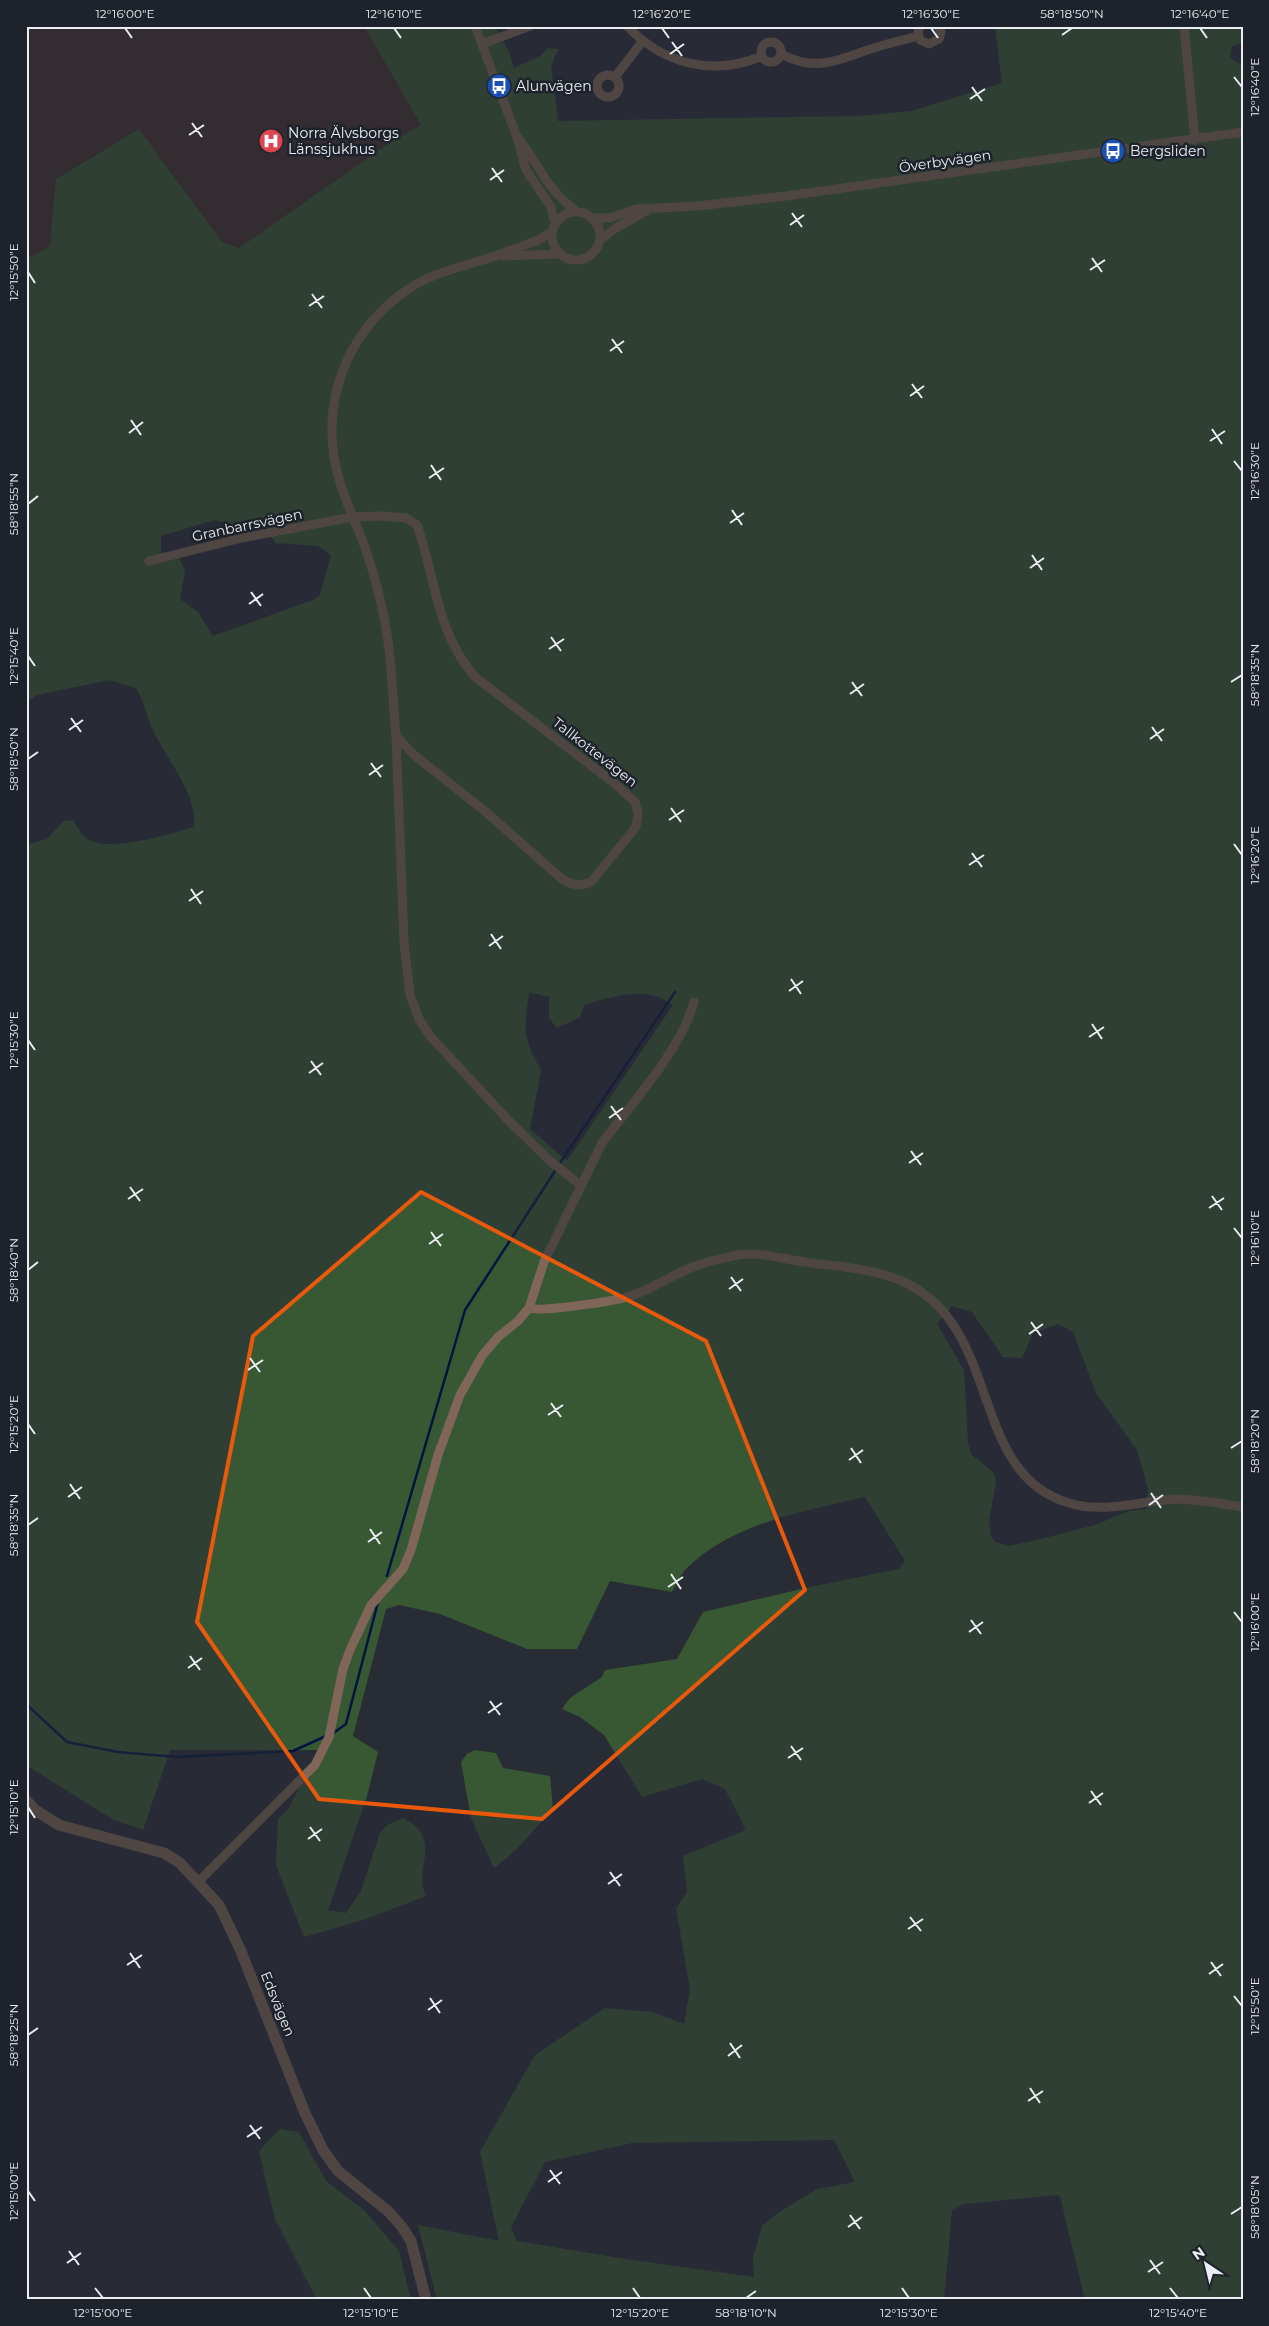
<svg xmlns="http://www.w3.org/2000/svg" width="1269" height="2326" viewBox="0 0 1269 2326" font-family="Montserrat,sans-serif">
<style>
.medical{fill:#422e2a}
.green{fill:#385834;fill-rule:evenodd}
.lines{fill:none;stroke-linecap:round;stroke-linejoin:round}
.stream{stroke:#00153f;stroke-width:2.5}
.minor{stroke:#7f6658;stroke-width:9}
.tertiary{stroke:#7f6658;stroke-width:11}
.marked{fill:none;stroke:#e8590c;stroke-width:4;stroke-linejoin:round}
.ticks{fill:none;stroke:#eaeef3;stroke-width:2}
.labels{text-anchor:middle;stroke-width:5;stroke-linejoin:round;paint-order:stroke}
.poi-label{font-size:14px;fill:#eaeef3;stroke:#1e232b;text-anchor:start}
.street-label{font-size:14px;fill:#eaeef3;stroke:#1e232b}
.neatline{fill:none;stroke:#eaeef3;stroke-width:2}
.ticks-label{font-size:12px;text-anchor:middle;fill:#eaeef3}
</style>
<rect width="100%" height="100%" fill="#282c35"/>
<path class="medical" d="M26 26H364L421 125 394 140 239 248 222 243 139 129 57 178 50 245 34 256 26 257Z"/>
<path class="green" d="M364 26H495L509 52 514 68 540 56 548 48 558 49 551 66 558 121 858 116 912 111 1002 83 995 26H1243V43L1232 46 1230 58 1243 66V2300H1085L1060 2196 1057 2195 964 2204 952 2210 944 2300H437L418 2225 499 2241 480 2152 535 2055 605 2008 653 2012 684 2024 690 1989 676 1908 687 1892 683 1856 746 1830 725 1789 702 1779 642 1797 604 1735 580 1717 562 1709 570 1698 602 1677 605 1670 677 1659 703 1612 810 1587 899 1569 905 1561 865 1497C804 1511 732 1523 686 1569 680 1575 676 1585 672 1592L610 1581 577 1649H527L440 1614 399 1605 386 1609 353 1736 378 1752 367 1796 328 1910 346 1913 361 1891 380 1833 387 1825 403 1818C445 1839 412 1869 426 1896L363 1920 304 1937 276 1865 278 1819 289 1808 318 1750H170L143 1830 112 1819 26 1765V845L47 839 64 821 73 820C77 826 82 836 87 839 109 853 171 834 194 827 198 793 165 758 152 728 146 714 144 701 136 688L109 680 37 695 26 702V257L34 256 50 245 56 179 139 129 222 242 239 248 394 140 421 125ZM214 520 248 528 265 525 275 543 318 546 331 555 320 595 313 600 213 636 198 612 180 599 185 570 178 556 161 555V536ZM529 992 549 997V1018L557 1028 580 1017 584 1005C613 996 648 985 673 1005L567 1161 530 1129 541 1070C522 1036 524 1030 529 992ZM952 1306 972 1312 1003 1357 1022 1358 1033 1333 1058 1324 1073 1332 1096 1393 1137 1450 1148 1489 1147 1509 1129 1511 1095 1525 1033 1541 1008 1546 995 1542 991 1537 989 1521 996 1482 994 1473 971 1454 968 1443 964 1370 937 1324ZM834 2140 855 2182 817 2189 779 2212 762 2226 753 2258 754 2277 625 2259 517 2241 511 2227 545 2162 632 2143Z
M475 1750 496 1753 503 1768 550 1776 553 1809 516 1850 494 1868 471 1818 461 1762 467 1754Z
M280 2129 299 2132 326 2181 364 2210 399 2251 411 2300H317L275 2219 259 2151Z"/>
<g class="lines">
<path class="stream" d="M560 1163 675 992
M387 1576 465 1310 555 1171
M26 1704 67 1742 118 1752 177 1757 293 1751 326 1736
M332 1734 346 1724 378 1602"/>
<path class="minor" d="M475 26 517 137 526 170 551 207 555 224
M627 26C663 64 713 77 762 56
M920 26 918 32 920 40 929 44 939 39 941 32 938 26
M1184 26 1195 140
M761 52a10 10 0 1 1 20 0a10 10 0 1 1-20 0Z
M482 44 530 26
M781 54C819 74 840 58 877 47 890 43 904 40 918 36
M597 86a11 11 0 1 1 22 0a11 11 0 1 1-22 0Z
M615 77 642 42
M519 139C541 167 545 188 576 211
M552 236a24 24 0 1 1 48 0a24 24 0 1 1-48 0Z
M594 218H609L637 209 698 206 786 196 1243 132
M600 240 616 228 646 211
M503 256 561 254
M149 561 242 538 352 517 383 516 406 518 417 525C436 579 436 632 475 677L614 783 635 802 638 813 636 827 591 882C579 887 573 885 562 879L486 812 414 755 396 736C392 693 392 651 382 608 378 590 373 571 367 553 356 522 339 490 334 457 324 390 352 328 407 290 431 273 462 267 489 258 505 253 522 246 538 240L552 232
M396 736 404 942 410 995 419 1019 430 1036 509 1121 548 1159 580 1185
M529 1308C541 1311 554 1308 567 1307 589 1304 613 1302 634 1295 653 1288 669 1277 688 1269 702 1263 718 1259 733 1256 758 1250 780 1259 805 1262 831 1266 859 1267 885 1275 1008 1310 962 1472 1069 1503 1103 1514 1140 1501 1175 1499 1198 1499 1220 1504 1243 1507
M199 1881 315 1765 329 1737 343 1669 350 1650 371 1605 403 1569 411 1550 438 1455 460 1395 482 1356 498 1337 518 1321 529 1308 544 1262 602 1143C631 1104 681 1050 694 1002"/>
<path class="tertiary" d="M26 1800 35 1810 59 1825 164 1853 180 1863 219 1905 240 1949 305 2113 323 2150 338 2171 389 2212 402 2227 411 2241 426 2300"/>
</g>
<path d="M0 0H1269V2326H0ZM421 1192 706 1341 805 1590 542 1819 319 1799 197 1622 253 1336Z" fill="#282c35" fill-opacity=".55" fill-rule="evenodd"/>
<path class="marked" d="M421 1192 706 1341 805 1590 542 1819 319 1799 197 1622 253 1336Z"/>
<path class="ticks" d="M125 28 132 38M394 28 401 38M662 28 669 38M931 28 938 38M1200 28 1207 38M1062 35 1072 28M672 42 682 56M670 54 684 44M1234 77 1242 87M972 87 982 101M970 99 985 89M192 123 202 137M189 135 204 125M492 168 502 182M490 180 504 170M792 213 802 227M790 225 804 215M1092 258 1102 272M1090 270 1105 260M28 272 35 283M312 294 322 308M309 306 324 296M612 339 622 353M610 351 624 341M912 384 922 398M910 396 924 386M131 420 141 435M1212 429 1222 444M129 433 143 422M1210 441 1225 431M1234 461 1242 471M431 465 441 480M429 478 444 468M28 504 38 496M732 510 742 525M730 523 744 513M1032 555 1042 570M1030 568 1044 558M251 592 261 606M249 604 263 594M551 637 561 651M549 649 564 639M28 656 35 666M852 682 862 696M1231 682 1242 675M850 694 864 684M71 718 81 732M1152 727 1162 741M69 730 83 720M1150 739 1164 729M28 759 38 752M371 763 381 777M369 775 383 765M671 808 681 822M669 820 684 810M1234 844 1242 855M972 853 982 867M969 865 984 855M191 889 201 904M189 901 203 891M491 934 501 949M489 946 503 936M791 979 801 994M789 991 803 981M1092 1024 1102 1039M1089 1037 1104 1027M28 1040 35 1050M311 1061 321 1075M309 1073 323 1063M611 1106 621 1120M609 1118 623 1108M911 1151 921 1165M909 1163 923 1153M130 1187 140 1201M1212 1196 1222 1210M128 1199 143 1189M1209 1208 1224 1198M1234 1228 1242 1238M431 1232 441 1246M429 1244 443 1234M28 1270 38 1262M731 1277 741 1291M729 1289 743 1279M1031 1322 1041 1336M1029 1334 1043 1324M250 1358 260 1372M248 1370 263 1360M551 1403 561 1417M548 1415 563 1405M28 1424 35 1434M851 1448 861 1463M1231 1448 1242 1441M849 1460 863 1450M70 1484 80 1499M1151 1493 1161 1508M68 1497 82 1487M1149 1505 1163 1495M28 1525 38 1518M370 1529 380 1544M368 1542 382 1532M671 1574 681 1589M668 1587 683 1577M1234 1612 1242 1622M971 1620 981 1634M969 1632 983 1622M190 1656 200 1670M188 1668 202 1658M490 1701 500 1715M488 1713 502 1703M791 1746 801 1760M788 1758 803 1748M1091 1791 1101 1805M1089 1803 1103 1793M28 1807 35 1818M310 1827 320 1841M308 1839 322 1829M610 1872 620 1886M608 1884 622 1874M910 1917 921 1931M908 1929 923 1919M130 1953 140 1968M1211 1962 1221 1976M127 1965 142 1955M1209 1974 1223 1964M1234 1996 1242 2006M430 1998 440 2013M428 2010 442 2000M28 2035 38 2028M730 2043 740 2058M728 2056 742 2045M1030 2088 1040 2103M1028 2101 1043 2091M250 2125 260 2139M247 2137 262 2127M550 2170 560 2184M548 2182 562 2172M28 2191 35 2201M1231 2214 1242 2207M850 2215 860 2229M848 2227 862 2217M69 2251 79 2265M1150 2260 1160 2274M67 2263 81 2253M1148 2272 1163 2262M95 2288 103 2298M364 2288 371 2298M633 2288 640 2298M902 2288 909 2298M1170 2288 1178 2298M746 2298 756 2291"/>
<defs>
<symbol id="bus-disc" viewBox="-11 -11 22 22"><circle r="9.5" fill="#1a4fb4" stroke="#1e232b"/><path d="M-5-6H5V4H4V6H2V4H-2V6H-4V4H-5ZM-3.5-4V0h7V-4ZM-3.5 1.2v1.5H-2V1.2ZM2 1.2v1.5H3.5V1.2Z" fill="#fff"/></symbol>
<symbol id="hospital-disc" viewBox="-11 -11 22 22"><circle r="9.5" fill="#e0444e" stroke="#1e232b"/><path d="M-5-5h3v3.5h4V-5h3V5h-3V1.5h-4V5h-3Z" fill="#fff"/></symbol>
</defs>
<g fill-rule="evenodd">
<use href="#bus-disc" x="485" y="72" width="28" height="28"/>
<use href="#hospital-disc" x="257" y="127" width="28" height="28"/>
<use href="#bus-disc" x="1099" y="137" width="28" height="28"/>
</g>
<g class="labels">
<g class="poi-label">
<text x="516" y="91">Alunvägen</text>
<text x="288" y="138">Norra Älvsborgs<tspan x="288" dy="16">Länssjukhus</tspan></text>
<text x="1130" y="156">Bergsliden</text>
</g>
<g class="street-label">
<text transform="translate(945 161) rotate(-8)" y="5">Överbyvägen</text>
<text transform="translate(247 525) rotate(-12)" y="5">Granbarrsvägen</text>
<text transform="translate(595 752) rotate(38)" y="5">Tallkottevägen</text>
<text transform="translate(278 2004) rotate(68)" y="5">Edsvägen</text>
</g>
</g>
<rect width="1269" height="2326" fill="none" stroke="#1e232b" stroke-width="55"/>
<g transform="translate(1206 2264) rotate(325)" stroke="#1e232b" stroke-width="4" paint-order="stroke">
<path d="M0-4L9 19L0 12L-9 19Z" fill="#eaeef3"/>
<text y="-8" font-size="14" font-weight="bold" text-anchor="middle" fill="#eaeef3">N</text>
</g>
<rect x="28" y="28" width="1214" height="2270" class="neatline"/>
<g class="ticks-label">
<text x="125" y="18">12°16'00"E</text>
<text x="394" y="18">12°16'10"E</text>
<text x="662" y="18">12°16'20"E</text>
<text x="931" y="18">12°16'30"E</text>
<text x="1072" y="18">58°18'50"N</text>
<text x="1200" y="18">12°16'40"E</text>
<text transform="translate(1255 87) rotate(-90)" y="4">12°16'40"E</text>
<text transform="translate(14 272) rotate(-90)" y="4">12°15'50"E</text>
<text transform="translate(1255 471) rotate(-90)" y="4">12°16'30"E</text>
<text transform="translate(14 504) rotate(-90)" y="4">58°18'55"N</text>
<text transform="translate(14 656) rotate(-90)" y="4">12°15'40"E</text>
<text transform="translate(1255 675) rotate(-90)" y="4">58°18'35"N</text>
<text transform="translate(14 759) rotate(-90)" y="4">58°18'50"N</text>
<text transform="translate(1255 855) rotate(-90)" y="4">12°16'20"E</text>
<text transform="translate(14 1040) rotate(-90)" y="4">12°15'30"E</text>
<text transform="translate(1255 1238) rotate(-90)" y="4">12°16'10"E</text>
<text transform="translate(14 1270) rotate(-90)" y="4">58°18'40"N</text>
<text transform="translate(14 1424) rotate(-90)" y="4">12°15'20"E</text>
<text transform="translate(1255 1441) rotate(-90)" y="4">58°18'20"N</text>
<text transform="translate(14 1525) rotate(-90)" y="4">58°18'35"N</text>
<text transform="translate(1255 1622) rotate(-90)" y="4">12°16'00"E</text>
<text transform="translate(14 1807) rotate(-90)" y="4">12°15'10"E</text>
<text transform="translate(1255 2006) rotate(-90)" y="4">12°15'50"E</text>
<text transform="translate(14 2035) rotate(-90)" y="4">58°18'25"N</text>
<text transform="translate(14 2191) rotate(-90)" y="4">12°15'00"E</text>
<text transform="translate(1255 2207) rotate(-90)" y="4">58°18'05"N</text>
<text x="103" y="2317">12°15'00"E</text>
<text x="371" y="2317">12°15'10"E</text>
<text x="640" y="2317">12°15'20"E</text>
<text x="746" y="2317">58°18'10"N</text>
<text x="909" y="2317">12°15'30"E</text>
<text x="1178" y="2317">12°15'40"E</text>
</g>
</svg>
